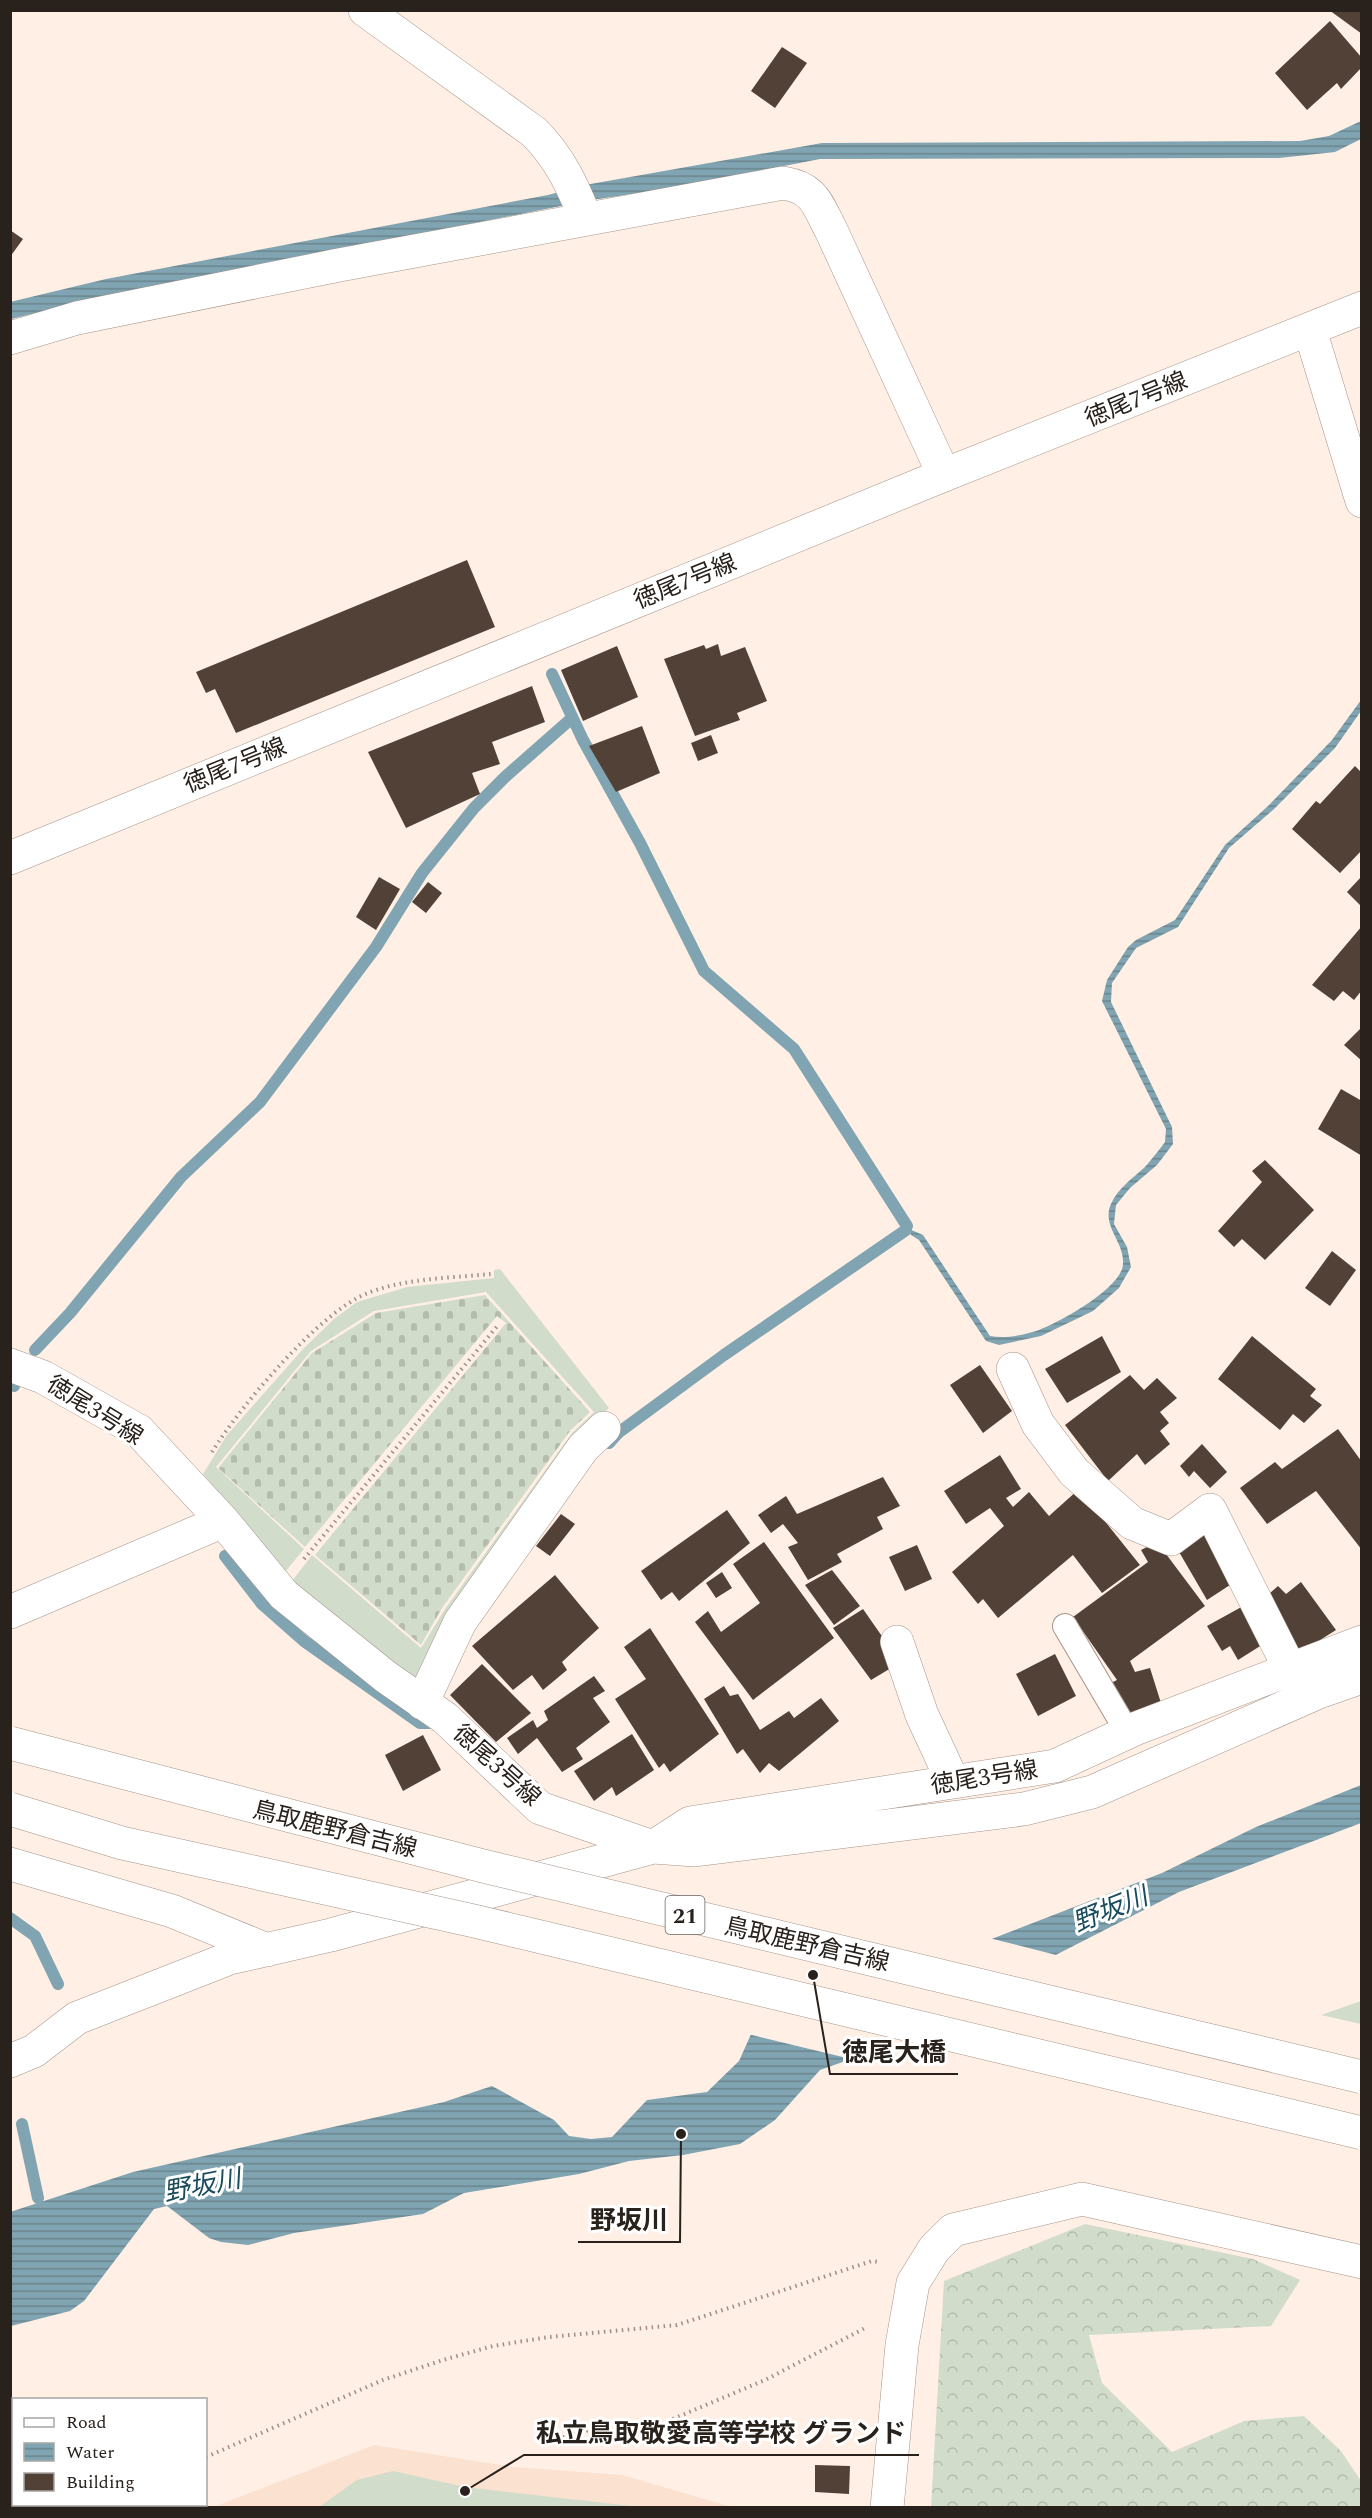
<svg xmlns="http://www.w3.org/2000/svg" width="1372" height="2518" viewBox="0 0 1372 2518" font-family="Spectral,'Noto Sans JP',serif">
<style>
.built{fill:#fbe1d0}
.grass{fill:#d2dcca}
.forest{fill:url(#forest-crowns)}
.cemetery{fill:url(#cemetery-stones)}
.water{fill:url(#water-rules)}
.pier{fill:#ffefe5}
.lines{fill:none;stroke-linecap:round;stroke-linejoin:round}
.stream{stroke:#80a4b1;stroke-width:12}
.building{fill:#514137}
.service-casing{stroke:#a69489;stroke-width:26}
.minor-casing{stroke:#a69489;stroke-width:34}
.tertiary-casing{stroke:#a69489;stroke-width:34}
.path{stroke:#9b8f88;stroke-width:4;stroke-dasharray:1.5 4.5;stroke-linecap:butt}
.service{stroke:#fff;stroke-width:24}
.minor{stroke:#fff;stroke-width:33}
.tertiary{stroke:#fff;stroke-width:33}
.primary-bridge-casing{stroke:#a69489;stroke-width:34;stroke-linecap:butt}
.primary-bridge{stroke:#fff;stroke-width:33}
.labels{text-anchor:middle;stroke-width:6;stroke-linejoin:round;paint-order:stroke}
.shield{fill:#fff;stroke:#686460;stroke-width:1.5}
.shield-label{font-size:22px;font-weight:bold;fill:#28211c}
.street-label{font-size:24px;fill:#28211c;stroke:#fff}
.water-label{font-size:26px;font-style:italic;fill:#194b5c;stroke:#fff}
.leader{fill:none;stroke:#28211c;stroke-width:2}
.callout-dot{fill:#28211c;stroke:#fff;stroke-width:2}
.callout-label{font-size:26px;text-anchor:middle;font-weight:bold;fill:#28211c;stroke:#fff;stroke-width:6;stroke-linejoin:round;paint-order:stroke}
</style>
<defs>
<pattern id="forest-crowns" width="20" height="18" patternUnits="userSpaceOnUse" patternTransform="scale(1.5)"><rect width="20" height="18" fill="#d2dcca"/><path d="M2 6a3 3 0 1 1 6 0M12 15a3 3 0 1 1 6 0" fill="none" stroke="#b4bcad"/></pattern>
<pattern id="cemetery-stones" width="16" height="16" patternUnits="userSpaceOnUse" patternTransform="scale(1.5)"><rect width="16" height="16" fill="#d2dcca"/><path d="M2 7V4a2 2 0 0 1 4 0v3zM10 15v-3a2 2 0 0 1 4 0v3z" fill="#b4bcad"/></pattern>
<pattern id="water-rules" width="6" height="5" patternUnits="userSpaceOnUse" patternTransform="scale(1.5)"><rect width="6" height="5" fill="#80a4b1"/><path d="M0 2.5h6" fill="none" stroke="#69858f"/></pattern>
</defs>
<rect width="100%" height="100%" fill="#ffefe5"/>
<path class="built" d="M374 2445 513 2467 622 2475 732 2507 211 2508Z"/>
<path class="grass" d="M500 1269 609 1408 599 1417 418 1682 292 1581 312 1555 421 1648 445 1609 572 1433 594 1412 486 1292 374 1311 311 1351 216 1467 304 1549 285 1572 203 1474 227 1435 303 1349 334 1319 357 1302 407 1287 494 1278V1270Z
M1361 2001V2024L1321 2015Z
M393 2471 465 2487 640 2507H319L357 2480Z"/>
<path class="forest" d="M1085 2224 1253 2259 1300 2280 1271 2326 1089 2335 1102 2383 1172 2452 1244 2421 1304 2416 1341 2451 1361 2481V2507H931L944 2281Z"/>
<path class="cemetery" d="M485 1295 590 1412 570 1431 442 1608 421 1645 315 1555 506 1323 497 1316 305 1547 218 1468 312 1353 376 1313Z"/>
<path class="water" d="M1361 121V139L1335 152 1279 158 820 159 660 190 591 200 111 295 11 319 10 302 106 279 548 195 585 185 822 143 1300 141 1329 136Z
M1361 700V711L1335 748 1273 810 1229 848 1178 927 1136 948 1112 983 1111 1002 1172 1127 1173 1144 1157 1165 1130 1188 1116 1205 1114 1224 1127 1247 1131 1267 1119 1288 1093 1311 1041 1336 999 1345 986 1341 919 1240 911 1235 909 1229 923 1235 990 1336C1005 1339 1024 1335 1039 1330 1060 1322 1122 1288 1123 1264 1125 1242 1101 1226 1111 1204 1118 1188 1133 1178 1145 1167 1152 1159 1159 1150 1165 1142L1166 1129 1102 1001 1107 980 1128 947 1136 940 1175 920 1225 845 1268 806 1332 740Z
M1361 1785V1823L1179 1892 854 2058 820 2070 775 2120 740 2144 683 2155 629 2161 579 2174 464 2193 423 2214 294 2233 248 2245 221 2242 209 2238 167 2206 154 2209 84 2301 70 2311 11 2326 10 2212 133 2172 444 2102 492 2086 554 2120 569 2136 591 2139 612 2137 647 2100 707 2092 739 2061 752 2032 1162 1873 1256 1827Z"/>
<path class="pier" d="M989 1938 1060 1956 855 2060 748 2034 751 2029Z"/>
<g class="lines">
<path class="stream" d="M552 674 583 740 640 843 704 971 794 1049 907 1226
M35 1350 70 1313 181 1177 260 1102 376 947 422 873 474 808 505 777 572 718
M10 1384 14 1386
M609 1443 618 1433 724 1355 906 1230
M225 1556 262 1604 304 1641 420 1723H429
M10 1918 35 1936 58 1984
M22 2124 38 2198"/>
</g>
<path class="building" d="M1329 10H1362V34Z
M1330 21 1362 58V67L1341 89 1337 83 1307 110 1275 73Z
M782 47 807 63 775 108 751 91Z
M10 230 23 239 10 257Z
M467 560 495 627 236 733 215 689 206 693 196 672Z
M718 644 721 656 745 647 767 701 737 713 740 720 695 736 664 659 704 645 706 649Z
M617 646 638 697 583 721 561 670Z
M532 686 545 722 492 742 500 764 472 773 480 794 406 828 368 752Z
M642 726 660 773 616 792 589 746Z
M711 735 718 753 698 761 691 743Z
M1355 766 1362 773V850L1340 873 1292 829 1316 801 1320 804Z
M1362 876V907L1347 892Z
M379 877 400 889 376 930 356 917Z
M428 882 442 893 426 913 412 902Z
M1362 926V990L1354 1000 1343 991 1334 1001 1312 985Z
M1362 1027V1061L1344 1045Z
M1341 1089 1362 1101V1156L1318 1129Z
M1265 1160 1314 1210 1265 1260 1242 1239 1234 1247 1218 1231 1262 1182 1252 1171Z
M1332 1251 1356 1270 1330 1306 1305 1288Z
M1102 1336 1121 1372 1067 1403 1045 1369Z
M1252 1336 1316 1389 1310 1396 1322 1405 1304 1423 1293 1414 1280 1430 1218 1379Z
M980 1365 1012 1411 983 1433 950 1385Z
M1130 1375 1144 1390 1157 1378 1177 1398 1160 1412 1169 1423 1160 1431 1170 1444 1145 1465 1137 1454 1108 1481 1065 1425Z
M1338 1429 1362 1462V1550L1316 1491 1267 1524 1240 1488 1275 1462 1282 1469Z
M1202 1444 1227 1472 1210 1488 1194 1471 1189 1477 1180 1466Z
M1000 1455 1021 1489 1006 1498 1013 1507 1029 1492 1049 1516 1079 1489 1140 1565 1102 1593 1073 1555 998 1618 983 1599 978 1604 952 1572 1004 1526 990 1508 966 1524 944 1491Z
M883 1477 900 1506 877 1517 883 1529 837 1554 842 1562 808 1580 788 1547 798 1543 783 1524 771 1533 758 1515 786 1496 797 1514Z
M727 1510 750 1543 679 1601 672 1592 661 1600 641 1571Z
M561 1514 575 1524 550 1556 536 1546Z
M1201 1527 1233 1583 1207 1600 1175 1545Z
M764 1542 834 1638 753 1700 695 1622 708 1611 721 1632 760 1603 733 1564Z
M1157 1542 1205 1606 1130 1661 1135 1672 1150 1668 1161 1703 1131 1714 1111 1683 1117 1680 1073 1617 1148 1562 1141 1550Z
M917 1545 932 1579 905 1591 889 1557Z
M832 1570 860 1606 834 1625 805 1585Z
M722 1572 732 1588 716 1598 706 1583Z
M555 1575 599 1628 562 1662 567 1670 543 1690 532 1675 513 1690 472 1646Z
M1301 1582 1336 1630 1298 1654 1262 1600 1278 1586 1286 1594Z
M1245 1605 1265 1643 1238 1660 1230 1646 1222 1651 1207 1626Z
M863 1609 886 1642 881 1645 896 1665 871 1680 833 1628Z
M650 1628 719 1734 670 1772 664 1763 659 1768 615 1699 646 1679 624 1647Z
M1055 1654 1076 1696 1038 1716 1016 1674Z
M482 1664 531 1713 496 1742 450 1695Z
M594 1676 605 1691 593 1698 610 1722 576 1748 583 1759 562 1772 537 1738 518 1754 507 1738 533 1720 537 1728 548 1720 544 1711Z
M724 1686 730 1696 738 1694 760 1730 789 1711 794 1718 821 1698 839 1721 779 1771 769 1763 760 1773 743 1749 737 1754 704 1699Z
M632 1734 654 1770 616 1796 612 1787 594 1801 574 1771Z
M423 1735 441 1770 403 1791 385 1755Z
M815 2465 850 2466 849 2494 815 2492Z"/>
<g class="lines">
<defs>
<path id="service" d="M1065 1626 1128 1733"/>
<path id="minor" d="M365 10 534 132C560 158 572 185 586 219
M1310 330 1362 501
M10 338 77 318 339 265 783 183C815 188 817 204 831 230L944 475
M10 1365 43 1377 139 1431 223 1521 284 1595 386 1677 445 1718 540 1808 653 1847 690 1823 1055 1766 1137 1728 1362 1642
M1013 1369 1038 1424 1074 1472 1132 1523 1171 1539 1210 1510 1290 1669
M10 1612 223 1521
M897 1642 922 1715 953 1782
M422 1703 460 1622 583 1448 604 1428
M10 1864 172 1911 267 1950
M10 2061 34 2051 77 2018 230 1958 331 1935 653 1847 695 1850 1024 1809 1092 1792 1319 1692 1362 1677
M887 2508 902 2345 913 2283 934 2249 953 2230 1082 2199 1362 2262"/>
<path id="tertiary" d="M10 858 944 475 1362 308"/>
</defs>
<use href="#service" class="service-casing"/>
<use href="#minor" class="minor-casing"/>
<use href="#tertiary" class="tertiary-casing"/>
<path class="path" d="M212 1452C239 1408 320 1311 368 1293 406 1278 451 1278 491 1274
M304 1559 499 1324
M540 2444 589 2430 616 2435 642 2432 765 2380 867 2327
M206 2457 383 2380 443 2360 493 2346 549 2337 677 2325 872 2261 880 2262
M74 2508 82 2504"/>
<use href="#service" class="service"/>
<use href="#minor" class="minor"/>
<use href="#tertiary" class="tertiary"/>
<defs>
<path id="primary-bridge" d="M10 1743 483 1866 1362 2077
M10 1809 122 1843 474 1921 1362 2133"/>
</defs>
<use href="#primary-bridge" class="primary-bridge-casing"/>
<use href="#primary-bridge" class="primary-bridge"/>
</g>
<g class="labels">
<rect class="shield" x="665.5" y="1896" width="39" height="38" rx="4.5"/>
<g class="shield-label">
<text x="685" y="1923">21</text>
</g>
<g class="street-label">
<text transform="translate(1136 399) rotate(-22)" y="8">徳尾7号線</text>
<text transform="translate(685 581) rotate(-22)" y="8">徳尾7号線</text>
<text transform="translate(235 765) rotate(-22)" y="8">徳尾7号線</text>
<text transform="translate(95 1410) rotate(32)" y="8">徳尾3号線</text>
<text transform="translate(497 1765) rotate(42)" y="8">徳尾3号線</text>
<text transform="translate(984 1777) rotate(-9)" y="8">徳尾3号線</text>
<text transform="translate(335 1829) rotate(14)" y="8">鳥取鹿野倉吉線</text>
<text transform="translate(807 1944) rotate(13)" y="8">鳥取鹿野倉吉線</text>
</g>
<g class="water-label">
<text transform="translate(1110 1909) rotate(-22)" y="9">野坂川</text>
<text transform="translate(202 2185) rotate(-11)" y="9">野坂川</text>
</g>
</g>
<path class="leader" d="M813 1975L830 2074H958M681 2134L680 2242H578M465 2491L524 2455H919"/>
<g class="callout-dot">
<circle cx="813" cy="1975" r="6"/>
<circle cx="681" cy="2134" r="6"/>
<circle cx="465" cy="2491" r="6"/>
</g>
<g class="callout-label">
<text x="894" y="2061">徳尾大橋</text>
<text x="629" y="2229">野坂川</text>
<text x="721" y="2442">私立鳥取敬愛高等学校 グランド</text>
</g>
<rect width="1372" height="2518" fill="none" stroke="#28211c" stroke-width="24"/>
<rect x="12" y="2398" width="195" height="108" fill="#ffffff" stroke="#a9a6a4" stroke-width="1.5"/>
<rect x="24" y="2418" width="30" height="9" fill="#ffffff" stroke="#a9a6a4" stroke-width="1.5"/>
<text x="66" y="2428" font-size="18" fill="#28211c">Road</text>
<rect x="24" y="2443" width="30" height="18" fill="url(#water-rules)" stroke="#a9a6a4" stroke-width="1.5"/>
<text x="66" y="2458" font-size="18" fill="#28211c">Water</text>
<rect x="24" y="2473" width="30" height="18" fill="#514137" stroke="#a9a6a4" stroke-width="1.5"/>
<text x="66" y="2488" font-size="18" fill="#28211c">Building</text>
</svg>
